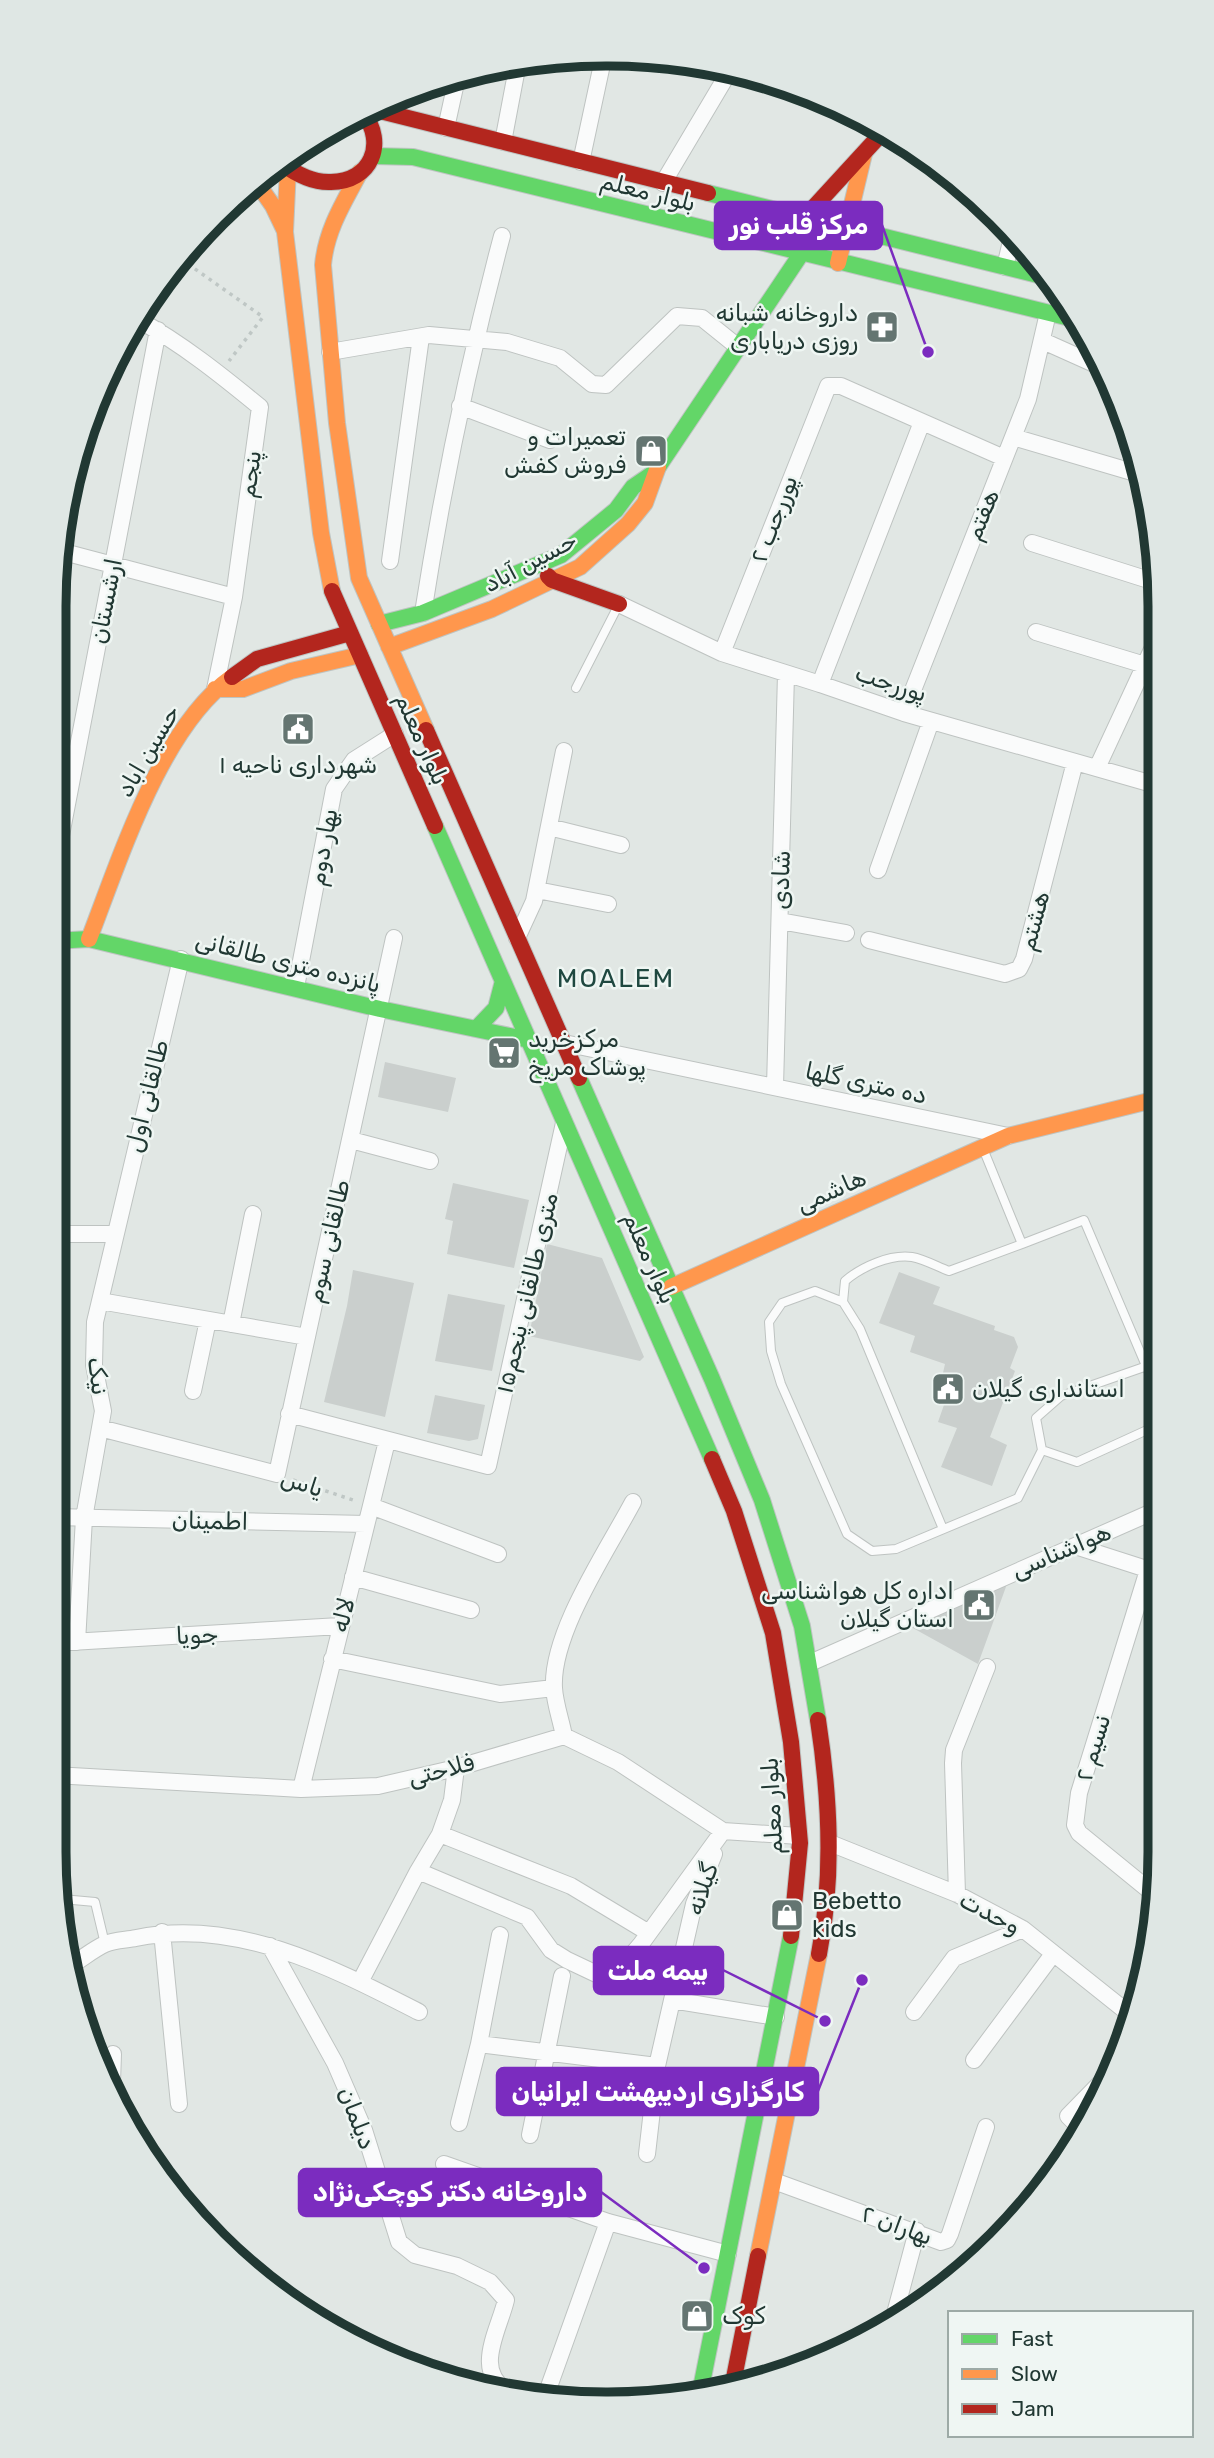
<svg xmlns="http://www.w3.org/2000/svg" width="1214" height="2458" viewBox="0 0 1214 2458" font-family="Rubik,'Noto Naskh Arabic',sans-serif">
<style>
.building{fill:#cacfcd}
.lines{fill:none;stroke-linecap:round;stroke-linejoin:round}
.lane-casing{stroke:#bec3c1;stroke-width:10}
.street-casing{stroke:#bec3c1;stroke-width:18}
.fast-casing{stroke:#bec4c2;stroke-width:18}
.slow-casing{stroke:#bec4c2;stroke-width:18}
.jam-casing{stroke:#bec4c2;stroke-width:18}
.path{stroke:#bfc7c5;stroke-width:3.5;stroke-dasharray:3.5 5;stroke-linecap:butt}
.lane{stroke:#fafbfb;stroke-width:8}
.street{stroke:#fafbfb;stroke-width:16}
.fast{stroke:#63d668;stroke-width:16}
.slow{stroke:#ff974d;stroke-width:16}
.jam{stroke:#b3261e;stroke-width:16}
.labels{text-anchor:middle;stroke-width:5;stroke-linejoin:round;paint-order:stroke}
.street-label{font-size:24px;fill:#213833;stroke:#eff6f3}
.poi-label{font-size:24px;fill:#213833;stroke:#eff6f3;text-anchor:start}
.neighbourhood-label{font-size:26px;letter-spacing:2px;fill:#1f4840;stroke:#eff6f3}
.rim{fill:none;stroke:#213833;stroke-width:9}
.leader{fill:none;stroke:#7b2cbf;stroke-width:2.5}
.callout-dot{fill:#7b2cbf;stroke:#eff6f3;stroke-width:2.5}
.callout{fill:#7b2cbf;stroke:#7b2cbf;stroke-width:2.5}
.callout-label{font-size:26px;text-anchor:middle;font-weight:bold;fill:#fff}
</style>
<rect width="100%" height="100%" fill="#e1e7e4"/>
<path class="building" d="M385 1062 456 1078 448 1112 378 1097Z
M453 1183 529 1200 514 1268 447 1254 453 1221 445 1219Z
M547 1244 602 1258 644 1357 640 1361 529 1336Z
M353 1270 414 1283 385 1417 324 1402 347 1306Z
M899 1272 940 1287 933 1304 995 1326 994 1330 1014 1337 1018 1347 1010 1368 1015 1371 990 1437 1007 1445 992 1486 941 1467 957 1428 938 1422 952 1382 946 1380 943 1373 945 1364 910 1352 915 1336 879 1323Z
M448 1294 505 1305 492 1371 435 1361Z
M435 1395 485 1405 478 1439 469 1441 427 1433Z
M1007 1584 978 1664 911 1627Z"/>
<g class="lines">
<defs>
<path id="lane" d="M576 688 618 606
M984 1151 1022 1244 1084 1220 1158 1394
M843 1302 845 1281C861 1267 890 1254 912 1257 924 1259 938 1267 949 1271L1022 1244
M1147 1366 1061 1396 1036 1418 1042 1450 1077 1462 1158 1425
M943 1529 860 1329 843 1302 815 1291 782 1303 769 1322 771 1351 781 1384 847 1534 872 1551 896 1549 1018 1498 1042 1450
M62 1899 95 1902 105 1944"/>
<path id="street" d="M446 128 457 78
M503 142 518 63
M581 162 604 55
M663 183 726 77
M1005 267 1012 237
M137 319C181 343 221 375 260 407L234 597 215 689
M1043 341 1101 367
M330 352 429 335 507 342 560 358 592 384 606 385 677 316 702 318 738 347
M460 406 550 440
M1013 437 1139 474
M1032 543 1155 582
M60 551 234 597
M390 561 421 337
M619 604 722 653 820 684 904 713 1156 785
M423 613C443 485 469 360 502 236
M1036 632 1145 665
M722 653 828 386H841L1004 458
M820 684 922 422
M904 713 1028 399 1048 313
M1097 768 1155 643
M549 827 621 845
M878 870 931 721
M54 872 158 330
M537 890 608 904
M780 921 846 933
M517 938 534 901 564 751
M869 940 1005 974 1019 969 1024 959 1075 762
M1155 978 1157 974
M296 987 334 789 354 760 395 734
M564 1043 1008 1136
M775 1087 786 674
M351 1140 430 1161
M54 1234H115
M100 1301 307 1337
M231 1324 253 1214
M193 1391 208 1320
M289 1414 488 1466 564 1123
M100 1428 277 1474 394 938
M371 1506 498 1554
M54 1517 366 1524
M1075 1546 1159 1573
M1148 1570 1079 1793 1075 1825 1079 1833 1155 1895
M353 1577 471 1610
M77 1642 84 1518 103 1411 94 1365 95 1322 181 959
M54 1643 340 1626
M332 1659 500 1694 554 1688
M810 1663 1159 1509
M564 1736C561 1720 555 1704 554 1688 551 1633 607 1551 633 1502
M54 1775 301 1789 378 1786 456 1768 564 1736 618 1762 723 1831 799 1836
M301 1789 387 1441
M440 1834 571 1886 649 1933
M830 1843 957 1894 1023 1929 1132 2016
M418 1871 527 1917 551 1950 567 1960 605 1978 618 1971 641 1944 723 1831
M957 1894 953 1763 954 1750 987 1667
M162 1932 179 2104
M270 1946 335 2063 364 2130 399 2242 415 2255 457 2266 490 2282 506 2300C498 2333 472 2372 510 2393
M73 1964C83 1958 94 1949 105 1944 114 1940 126 1940 136 1938 236 1917 333 1968 419 2012
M360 1982 418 1871 440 1834 452 1800 456 1768
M672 2000 776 2017
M914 2012 954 1958 1023 1929
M479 2044 657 2066
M974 2060 1053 1954
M112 2082 113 2054
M459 2123 479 2044 500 1935
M1078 2126 1068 2116 1113 2070
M530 2135 562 1976
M647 2154 657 2066 694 1904 714 1854
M444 2164 608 2222 728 2254
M774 2181 941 2242 947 2240 950 2234 986 2127
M893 2321 917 2231
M546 2395 608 2222"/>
<path id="fast" d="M374 156 413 157 1074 319
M708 193 1050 278
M658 467 801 254
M379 624 423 613 561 555 616 510 633 487 655 472
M435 826 712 1459
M54 941 89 939 380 1009 529 1040
M476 1029 496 1008 503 981
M579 1078 712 1379 762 1500 802 1626 818 1720
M700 2393 791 1936"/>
<path id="slow" d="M288 168 285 232 321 533 332 591
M360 172C344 202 326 230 323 265L337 423 359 578 426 730
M257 183 273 206 284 229
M838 263 864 154
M389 647 492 609 580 567 628 524 645 503 658 467
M215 689H243L291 671 360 655
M89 939C120 859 161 727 232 677
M671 1287 1008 1136 1157 1099
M758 2256 819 1954"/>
<path id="jam" d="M372 109 708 193
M281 163C296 174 313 183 331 182 371 182 387 143 363 113
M804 218 882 133
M548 576 552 580 619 604
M332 591 435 826
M232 677 257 659 350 633
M426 730 579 1078
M712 1459 734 1511 773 1633 791 1742 800 1843 791 1936
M818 1720C830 1798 834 1876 819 1954
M733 2383 758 2256"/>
</defs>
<use href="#lane" class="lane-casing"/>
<use href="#street" class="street-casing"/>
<use href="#fast" class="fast-casing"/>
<use href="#slow" class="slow-casing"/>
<use href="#jam" class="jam-casing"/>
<path class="path" d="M181 259 263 317 229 361
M293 1480 356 1501"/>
<use href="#lane" class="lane"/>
<use href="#street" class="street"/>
<use href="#fast" class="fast"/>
<use href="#slow" class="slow"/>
<use href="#jam" class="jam"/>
</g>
<defs>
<symbol id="pharmacy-square" viewBox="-11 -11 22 22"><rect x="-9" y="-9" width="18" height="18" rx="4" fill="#647571" stroke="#eff6f3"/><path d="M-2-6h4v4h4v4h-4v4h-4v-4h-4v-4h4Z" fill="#fff"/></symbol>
<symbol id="shop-square" viewBox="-11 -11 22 22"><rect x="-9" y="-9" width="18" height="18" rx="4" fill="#647571" stroke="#eff6f3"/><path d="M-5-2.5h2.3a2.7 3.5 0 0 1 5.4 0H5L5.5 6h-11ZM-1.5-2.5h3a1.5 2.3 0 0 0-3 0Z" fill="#fff"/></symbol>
<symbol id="civic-square" viewBox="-11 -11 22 22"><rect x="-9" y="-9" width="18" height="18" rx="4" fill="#647571" stroke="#eff6f3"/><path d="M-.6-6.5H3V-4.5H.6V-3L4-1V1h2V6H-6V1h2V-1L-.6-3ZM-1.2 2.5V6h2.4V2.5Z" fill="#fff"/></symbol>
<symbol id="supermarket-square" viewBox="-11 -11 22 22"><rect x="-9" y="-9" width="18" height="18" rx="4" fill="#647571" stroke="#eff6f3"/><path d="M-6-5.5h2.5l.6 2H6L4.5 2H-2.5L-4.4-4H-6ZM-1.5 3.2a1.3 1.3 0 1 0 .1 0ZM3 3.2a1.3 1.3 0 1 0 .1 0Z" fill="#fff"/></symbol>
</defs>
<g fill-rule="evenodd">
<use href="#pharmacy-square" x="863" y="308" width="38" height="38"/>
<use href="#shop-square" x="632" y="432" width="38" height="38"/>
<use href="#civic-square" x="279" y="710" width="38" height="38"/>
<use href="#supermarket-square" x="485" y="1034" width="38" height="38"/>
<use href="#civic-square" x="929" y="1370" width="38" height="38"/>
<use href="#civic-square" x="960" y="1586" width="38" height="38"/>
<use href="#shop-square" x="768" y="1896" width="38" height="38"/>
<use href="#shop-square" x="678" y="2297" width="38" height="38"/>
</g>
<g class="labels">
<g class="street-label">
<text transform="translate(648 192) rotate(14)" y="8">بلوار معلم</text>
<text transform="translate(250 474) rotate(-82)" y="8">پنجم</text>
<text transform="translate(982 515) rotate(-68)" y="8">هفتم</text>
<text transform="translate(774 519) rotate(-69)" y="8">پوررجب ۲</text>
<text transform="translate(530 562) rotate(-28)" y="8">حسین آباد</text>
<text transform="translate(106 601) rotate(-79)" y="8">ارشستان</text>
<text transform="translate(891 683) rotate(18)" y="8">پوررجب</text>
<text transform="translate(422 739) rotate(66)" y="8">بلوار معلم</text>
<text transform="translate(148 751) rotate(-60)" y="8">حسین اباد</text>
<text transform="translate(323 847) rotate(-80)" y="8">بهار دوم</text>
<text transform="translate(781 880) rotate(-88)" y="8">شادی</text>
<text transform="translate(1034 921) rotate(-75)" y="8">هشتم</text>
<text transform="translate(288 962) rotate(14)" y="8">پانزده متری طالقانی</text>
<text transform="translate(866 1083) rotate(12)" y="8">ده متری گلها</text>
<text transform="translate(147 1096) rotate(-76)" y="8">طالقانی اول</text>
<text transform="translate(831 1191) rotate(-24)" y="8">هاشمی</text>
<text transform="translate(328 1241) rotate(-77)" y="8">طالقانی سوم</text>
<text transform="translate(650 1258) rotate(66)" y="8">بلوار معلم</text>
<text transform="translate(527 1293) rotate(-77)" y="8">۱۵متری طالقانی پنجم</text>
<text transform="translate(98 1376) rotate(83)" y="8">نیک</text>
<text transform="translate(302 1483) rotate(18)" y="8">یاس</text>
<text transform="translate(210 1521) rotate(1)" y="8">اطمینان</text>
<text transform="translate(1061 1551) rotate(-23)" y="8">هواشناسی</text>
<text transform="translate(343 1615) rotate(-76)" y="8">لاله</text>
<text transform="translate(197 1635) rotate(-3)" y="8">جویا</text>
<text transform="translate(1093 1748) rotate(-73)" y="8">نسیم ٢</text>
<text transform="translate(441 1770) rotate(-14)" y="8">فلاحتی</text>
<text transform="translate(772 1806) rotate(-93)" y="8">بلوار معلم</text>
<text transform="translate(702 1889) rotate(-71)" y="8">گیلانه</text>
<text transform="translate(990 1913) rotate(28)" y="8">وحدت</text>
<text transform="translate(357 2118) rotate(69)" y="8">دیلمان</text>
<text transform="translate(897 2225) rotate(20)" y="8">بهاران ۲</text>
</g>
<g class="poi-label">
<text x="858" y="321" text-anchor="end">داروخانه شبانه<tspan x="858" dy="28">روزی دریاباری</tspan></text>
<text x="626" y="445" text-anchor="end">تعمیرات و<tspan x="626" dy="28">فروش کفش</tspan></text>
<text x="298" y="773" text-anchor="middle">شهرداری ناحیه ۱</text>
<text x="528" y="1047">مرکزخرید<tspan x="528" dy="28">پوشاک مریخ</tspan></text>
<text x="972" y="1397">استانداری گیلان</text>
<text x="954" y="1599" text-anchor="end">اداره کل هواشناسی<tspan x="954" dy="28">استان گیلان</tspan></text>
<text x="812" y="1909">Bebetto<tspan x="812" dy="28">kids</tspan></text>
<text x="722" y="2324">کوک</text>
</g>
<g class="neighbourhood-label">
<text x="616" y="987">MOALEM</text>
</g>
</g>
<path d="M0 0H1214V2458H0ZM606 66H608A540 540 0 0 1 1148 606V1852A540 540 0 0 1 608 2392H606A540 540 0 0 1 66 1852V606A540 540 0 0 1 606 66Z" fill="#dfe7e4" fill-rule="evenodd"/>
<path class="rim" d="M606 66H608A540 540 0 0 1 1148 606V1852A540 540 0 0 1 608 2392H606A540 540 0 0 1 66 1852V606A540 540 0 0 1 606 66Z"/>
<path class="leader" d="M928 352L882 225M825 2021L723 1970M862 1980L818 2091M704 2268L601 2192"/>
<g class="callout-dot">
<circle cx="928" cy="352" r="7"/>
<circle cx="825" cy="2021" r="7"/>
<circle cx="862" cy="1980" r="7"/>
<circle cx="704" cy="2268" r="7"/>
</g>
<g class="callout">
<rect x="715" y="202" width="167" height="47" rx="7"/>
<rect x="594" y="1947" width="129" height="47" rx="7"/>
<rect x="497" y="2068" width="321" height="47" rx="7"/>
<rect x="299" y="2169" width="302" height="47" rx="7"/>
</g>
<g class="callout-label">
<text x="799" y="234">مرکز قلب نور</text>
<text x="658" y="1980">بیمه ملت</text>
<text x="658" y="2101">کارگزاری اردیبهشت ایرانیان</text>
<text x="450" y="2201">داروخانه دکتر کوچکی‌نژاد</text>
</g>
<rect x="948" y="2311" width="245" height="126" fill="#eff6f3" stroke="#9daaa6" stroke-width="2"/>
<rect x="962" y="2334" width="35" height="10" fill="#63d668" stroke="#9daaa6" stroke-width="2"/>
<text x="1011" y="2346" font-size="21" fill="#213833">Fast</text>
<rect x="962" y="2369" width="35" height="10" fill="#ff974d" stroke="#9daaa6" stroke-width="2"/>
<text x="1011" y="2381" font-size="21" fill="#213833">Slow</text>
<rect x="962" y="2404" width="35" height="10" fill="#b3261e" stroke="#9daaa6" stroke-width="2"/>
<text x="1011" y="2416" font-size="21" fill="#213833">Jam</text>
</svg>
